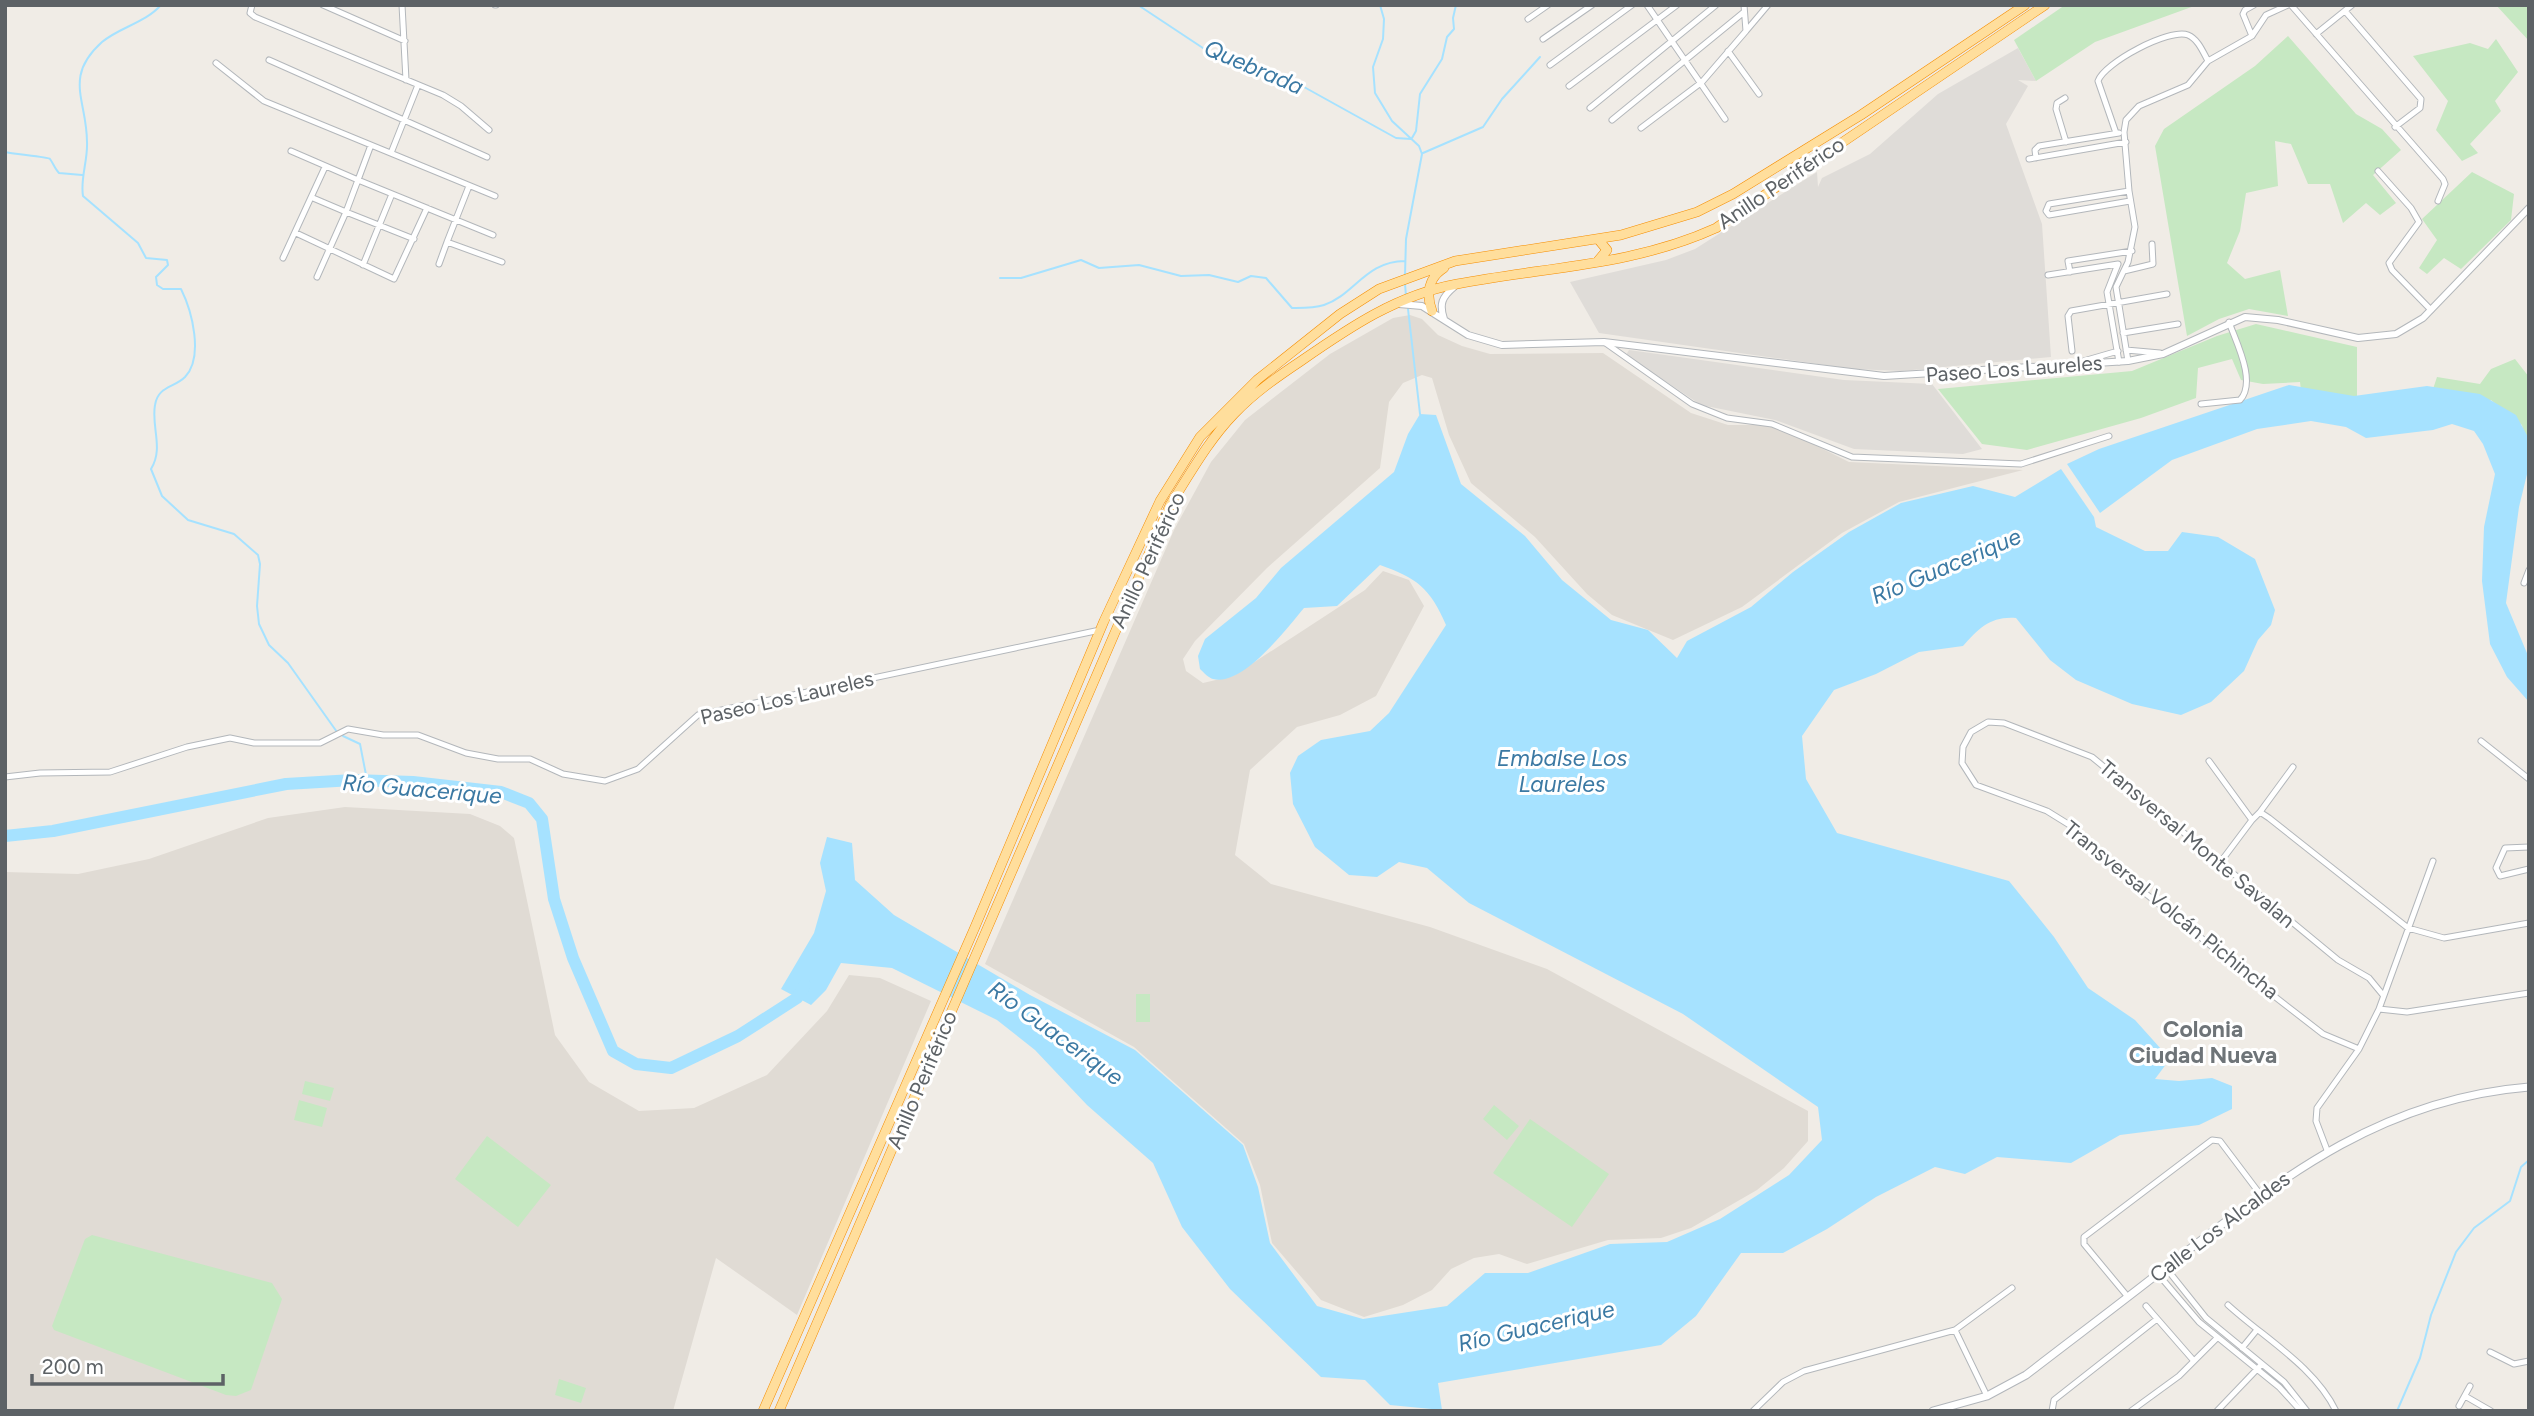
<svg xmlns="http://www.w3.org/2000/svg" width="2534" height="1416" viewBox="0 0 2534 1416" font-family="Figtree,sans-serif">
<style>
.industrial{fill:#dfdcd8}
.education{fill:#e0dbd4}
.green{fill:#c6e8c2}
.water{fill:#a6e2ff}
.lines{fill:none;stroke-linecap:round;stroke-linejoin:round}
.stream{stroke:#a6e2ff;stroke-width:2}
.river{stroke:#a6e2ff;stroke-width:12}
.minor-casing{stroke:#b3b7bb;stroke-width:7}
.tertiary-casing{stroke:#b3b7bb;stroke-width:8}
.secondary-casing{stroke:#b2b6bb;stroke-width:9}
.trunk-casing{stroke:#f58d00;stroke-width:10}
.minor{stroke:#fff;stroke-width:5}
.tertiary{stroke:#fff;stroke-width:6}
.secondary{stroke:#fff;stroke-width:7}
.trunk{stroke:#ffde9c;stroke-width:9}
.labels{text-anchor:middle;stroke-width:6;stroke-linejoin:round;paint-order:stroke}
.street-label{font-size:21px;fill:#5d6266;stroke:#fff}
.water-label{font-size:23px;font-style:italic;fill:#3b79a3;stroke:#fff}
.neighbourhood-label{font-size:23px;font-weight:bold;fill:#6e7478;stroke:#fff}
</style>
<rect width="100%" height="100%" fill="#f0ece6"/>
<path class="industrial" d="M2018 48 2036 81 2018 80 2028 86 2006 124 2042 224 2051 357 1902 371 1853 369 1599 333 1570 282 1666 260 1695 249 1817 172 1818 187 1822 178 1870 154 1938 94Z
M1629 350 1844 380 1932 384 1982 449 1963 454 1854 449 1775 420 1701 405 1626 355Z"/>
<path class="education" d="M1410 315 1422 319 1438 335 1462 346 1490 354 1603 353 1691 413 1728 425H1775L1849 462 2023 470 1899 502 1842 533 1742 607 1673 640 1612 615 1587 594 1535 537 1471 483 1449 435 1432 378 1422 375 1403 383 1389 402 1380 468 1267 568 1195 641 1183 659 1186 671 1203 683 1233 676 1365 590 1383 571 1409 580 1424 606 1376 696 1340 715 1297 727 1250 770 1235 855 1271 884 1430 927 1547 969 1808 1111V1141L1784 1168 1757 1190 1691 1228 1661 1238 1608 1240 1527 1264 1499 1254 1474 1258 1451 1269 1432 1290 1403 1305 1364 1317 1321 1300 1272 1243 1260 1185 1244 1144 1134 1047 985 964 1174 530 1211 462 1245 420 1330 354 1393 318Z
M345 807 470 814 500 826 514 838 555 1035 589 1082 639 1111 694 1108 767 1075 827 1011 849 975 880 978 931 1001 797 1315 716 1258 673 1411H5V872L78 874 149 859 268 818Z"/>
<path class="green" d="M2065 5H2197L2095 42 2036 81 2014 40Z
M2496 5H2529V41Z
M2288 36 2356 114 2382 129 2401 150 2373 175 2396 203 2380 215 2366 203 2343 223 2330 184H2308L2291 144 2275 141 2278 186 2246 193 2240 231 2227 263 2245 279 2280 270 2288 316 2249 309 2219 319 2187 336 2155 146 2164 129 2255 66Z
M2496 39 2518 72 2495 101 2501 111 2470 144 2478 153 2462 161 2436 130 2448 101 2413 56 2470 43 2488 49Z
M2472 172 2514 194 2511 220 2461 269 2444 258 2427 274 2419 268 2437 240 2422 219Z
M2256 324 2357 347V399H2302L2300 382 2263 384 2241 380 2232 359 2198 368 2196 398 2141 418 2027 450 1982 444 1938 389 2132 371 2217 336Z
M2515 359 2529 377V459L2522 425 2491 400 2430 398 2437 377 2480 384 2491 369Z
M1136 994H1150V1022H1136Z
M305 1081 334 1088 330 1101 302 1094Z
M299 1100 327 1108 322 1127 294 1120Z
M1494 1105 1519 1126 1507 1140 1483 1119Z
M1530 1119 1609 1174 1572 1227 1493 1173Z
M487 1136 551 1185 518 1227 455 1179Z
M92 1235 272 1283 282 1299 251 1390 236 1396 226 1395 54 1330 52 1326 85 1239Z
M559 1379 586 1388 581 1403 555 1395Z"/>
<path class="water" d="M2289 385 2354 396 2427 386 2480 394 2516 415 2529 439V466L2519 507 2506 603 2529 658V702L2507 677 2490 644 2482 581 2484 527 2495 474 2483 444 2474 431 2452 424 2433 430 2366 438 2346 427 2311 421 2257 429 2172 460 2100 513 2067 464 2099 449Z
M1420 414 1436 415 1461 484 1525 536 1562 580 1611 620 1648 630 1677 658 1687 641 1751 607 1793 572 1849 532 1901 503 1973 486 2015 497 2061 469 2094 517 2096 527 2145 551H2168L2182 532 2218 537 2255 559 2275 610 2271 625 2258 640 2244 671 2211 702 2181 715 2132 704 2076 680 2050 660 2016 618C1991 616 1979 628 1963 646L1919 652 1876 674 1834 690 1802 736 1806 779 1837 833 2009 881 2054 937 2088 988 2135 1020 2170 1059 2155 1079 2179 1081 2212 1078 2232 1086V1109L2199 1125 2120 1135 2071 1163 1997 1157 1965 1174 1935 1167 1876 1197 1827 1229 1783 1253H1741L1696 1316 1661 1345 1438 1383 1442 1410 1390 1405 1365 1380 1321 1377 1230 1289 1182 1227 1153 1163 1087 1105 1035 1050 997 1020 892 968 841 963 826 990 811 1005 781 989 814 933 826 891 820 863 827 837 852 843 855 880 894 915 1030 995 1135 1050 1243 1145 1258 1187 1270 1243 1317 1306 1363 1319 1447 1306 1485 1273H1528L1610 1244 1667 1242 1720 1219 1789 1175 1822 1140 1818 1107 1683 1014 1469 903 1427 868 1399 862 1377 877 1349 875 1315 847 1293 804 1290 773 1298 756 1321 740 1370 731 1389 713 1446 625C1430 588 1417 578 1380 565L1337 606 1304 608C1287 628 1243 687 1213 679 1209 678 1204 673 1200 669L1198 656 1205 639 1256 598 1281 568 1394 472 1408 434Z"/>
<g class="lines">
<path class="stream" d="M161 5C145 23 120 27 102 42 63 77 87 100 87 142 88 161 80 178 83 196L138 243 146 258 167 260 168 265 156 277 157 285 163 289H181C192 311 204 357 185 377 174 388 158 386 155 405 151 427 164 448 151 469L162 496 188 520 234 534 258 555 260 564 257 606 259 624 269 645 288 663 337 732
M1138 5 1215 56 1295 82 1396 138 1411 139
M1380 5 1384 19 1383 39 1373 67 1375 93 1392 121 1419 146 1422 154 1406 239 1405 275
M1412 138 1416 131 1420 94 1442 59 1447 37 1454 29 1453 18 1456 5
M5 152C12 154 48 157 50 159 53 163 55 169 59 173L82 175
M1423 153 1483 127 1502 99 1540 57
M1000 278H1021L1081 260 1099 268 1139 265 1181 276 1209 275 1238 282 1251 276 1266 278 1292 308H1296C1305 308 1315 308 1324 305 1354 295 1366 261 1405 261
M1405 284 1406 296
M1408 309 1420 414
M343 736 360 744 367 780
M2397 1411 2420 1358 2431 1315 2456 1252 2474 1228 2510 1201 2521 1167 2529 1160"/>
<path class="river" d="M5 836 53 831 286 784 353 780 413 782 501 792 529 803 542 819 554 899 573 958 613 1051 636 1064 671 1068 738 1036 797 998 805 985"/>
<defs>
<path id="minor" d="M252 5 250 13 255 17 443 95 461 106 489 130
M323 5 405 41
M402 5 406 80
M495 5H496
M1647 5 1725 119
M2291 5 2443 179 2445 184 2438 201
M2345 11 2421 99 2420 108 2395 127
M1528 19 1548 5
M1746 31 1768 5
M2316 34 2352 5
M2252 36 2243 14 2245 10 2254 5
M1543 39 1592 5
M1728 51 1759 94
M269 60 487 157
M216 63 264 101 495 196
M1550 65 1632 5
M1569 86 1677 5
M2065 98 2057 103 2056 109 2066 142
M1590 108 1716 5
M1612 120 1744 12
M1641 128 1702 82 1746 31 1744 5
M2116 133 2098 81C2104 63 2169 28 2188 35 2198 39 2203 52 2208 61
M371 145 358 180 493 235
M291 151 358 180 346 212 313 198
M391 153 418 85
M2036 158 2035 150 2039 146 2119 133
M2029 159 2126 142
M2378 171 2411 208 2419 222 2389 263 2392 270 2431 310
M469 186 447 242 502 262
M2129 191 2049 204 2046 211 2049 215 2130 201
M296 233 394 279 427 208
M283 258 325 167
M439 264 447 242
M2118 264 2107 292 2119 362
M363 265 392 194
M2124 271 2153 264 2152 244
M2070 272 2068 261 2132 251
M2048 275 2118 264
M317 277 346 212 414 239
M2123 333 2178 324
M1604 342 1692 404 1727 418 1772 424 1852 457 2021 464 2109 436
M2126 350 2160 353
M2072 351 2068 316 2071 311 2167 294
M2128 361 2116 287 2128 262 2135 227 2129 191 2124 132 2126 120 2139 106 2188 85 2208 61 2252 36 2266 15 2288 5
M2080 362 2118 351
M2201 404 2240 400C2257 382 2236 342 2229 322
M2524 583 2529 570
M2481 741 2529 779
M2209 761 2252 820 2260 812 2269 818 2408 928 2444 938 2529 923
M5 777 40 773 110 772 187 747 230 738 254 743H320L348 729 383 735H418L466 753 498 759H530L563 774 605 781 638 769 698 715 1100 630
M2260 812 2293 767
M2529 847 2505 848 2496 868 2500 876 2529 869
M2219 864 2252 820
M2379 1009 2407 1012 2529 993
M2359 1049 2323 1034 2274 996 2131 882 2068 824 2047 811 1976 785 1962 763 1963 747 1971 732 1988 722 2004 723 2092 757 2338 960 2369 978 2383 995
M2327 1150 2316 1121 2317 1108 2359 1049 2379 1009 2433 861
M2166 1268 2206 1318 2284 1382 2307 1411
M2158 1274 2199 1322 2279 1387 2301 1411
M2128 1297 2084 1244V1237L2212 1140 2220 1141 2260 1194
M2228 1305C2264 1338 2314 1366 2336 1411
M2146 1306 2194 1361
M1955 1330 1987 1396
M2242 1348 2256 1331
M2490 1352 2514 1364 2529 1361
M2465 1396 2491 1411
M2459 1406 2470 1386
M1753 1411 1783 1382 1804 1371 1955 1330 2012 1288
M2052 1411 2054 1400 2157 1319
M2131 1411 2179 1376 2217 1338
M2217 1411 2262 1364"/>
<path id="tertiary" d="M1399 304 1422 306 1468 335 1502 345 1604 342 1884 376 2128 361 2163 354 2245 317 2278 320 2358 338 2396 334 2423 318 2529 208
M1444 319C1439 304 1442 297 1454 287"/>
<path id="secondary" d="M1933 1411 1987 1396 2026 1375C2074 1338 2122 1302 2169 1265 2282 1178 2380 1099 2529 1087"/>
<path id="trunk" d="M1597 262 1607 250 1598 239
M1432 311C1426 294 1428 278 1444 268
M763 1411 975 927 1104 621 1160 501 1200 437 1257 380 1340 314 1379 289 1455 261 1621 235 1697 212 1733 194 1861 115 2025 5
M779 1411 1170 505C1190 474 1208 441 1234 414 1254 393 1277 377 1301 361 1350 327 1397 295 1457 284 1544 267 1633 266 1716 228L2045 5"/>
</defs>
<use href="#minor" class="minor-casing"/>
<use href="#tertiary" class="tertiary-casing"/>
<use href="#secondary" class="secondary-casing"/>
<use href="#trunk" class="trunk-casing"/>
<use href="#minor" class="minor"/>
<use href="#tertiary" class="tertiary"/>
<use href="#secondary" class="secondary"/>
<use href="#trunk" class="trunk"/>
</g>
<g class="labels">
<g class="street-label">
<text transform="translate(1781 183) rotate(-34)" y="7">Anillo Periférico</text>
<text transform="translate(2014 369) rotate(-4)" y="7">Paseo Los Laureles</text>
<text transform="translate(1148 560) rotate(-65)" y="7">Anillo Periférico</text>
<text transform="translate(787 698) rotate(-13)" y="7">Paseo Los Laureles</text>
<text transform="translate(2197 844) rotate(40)" y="7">Transversal Monte Savalan</text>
<text transform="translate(2171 910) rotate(39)" y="7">Transversal Volcán Pichincha</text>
<text transform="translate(922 1080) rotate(-67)" y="7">Anillo Periférico</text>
<text transform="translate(2220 1227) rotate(-37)" y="7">Calle Los Alcaldes</text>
</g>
<g class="water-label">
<text transform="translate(1254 67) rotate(23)" y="8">Quebrada</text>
<text transform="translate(1946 566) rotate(-23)" y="8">Río Guacerique</text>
<text x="1562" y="766">Embalse Los<tspan x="1562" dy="26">Laureles</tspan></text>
<text transform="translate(422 789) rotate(5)" y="8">Río Guacerique</text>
<text transform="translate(1056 1033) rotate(36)" y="8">Río Guacerique</text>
<text transform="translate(1536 1326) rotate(-13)" y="8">Río Guacerique</text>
</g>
<g class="neighbourhood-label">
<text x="2203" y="1037">Colonia<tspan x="2203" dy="26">Ciudad Nueva</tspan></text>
</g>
</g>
<rect width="2534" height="1416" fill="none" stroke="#5d6266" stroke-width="14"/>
<path d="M32 1374v10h191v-10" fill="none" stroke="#5d6266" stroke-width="3.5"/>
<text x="42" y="1374" font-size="21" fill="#5d6266" stroke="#ffffff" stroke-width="5" paint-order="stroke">200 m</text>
</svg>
